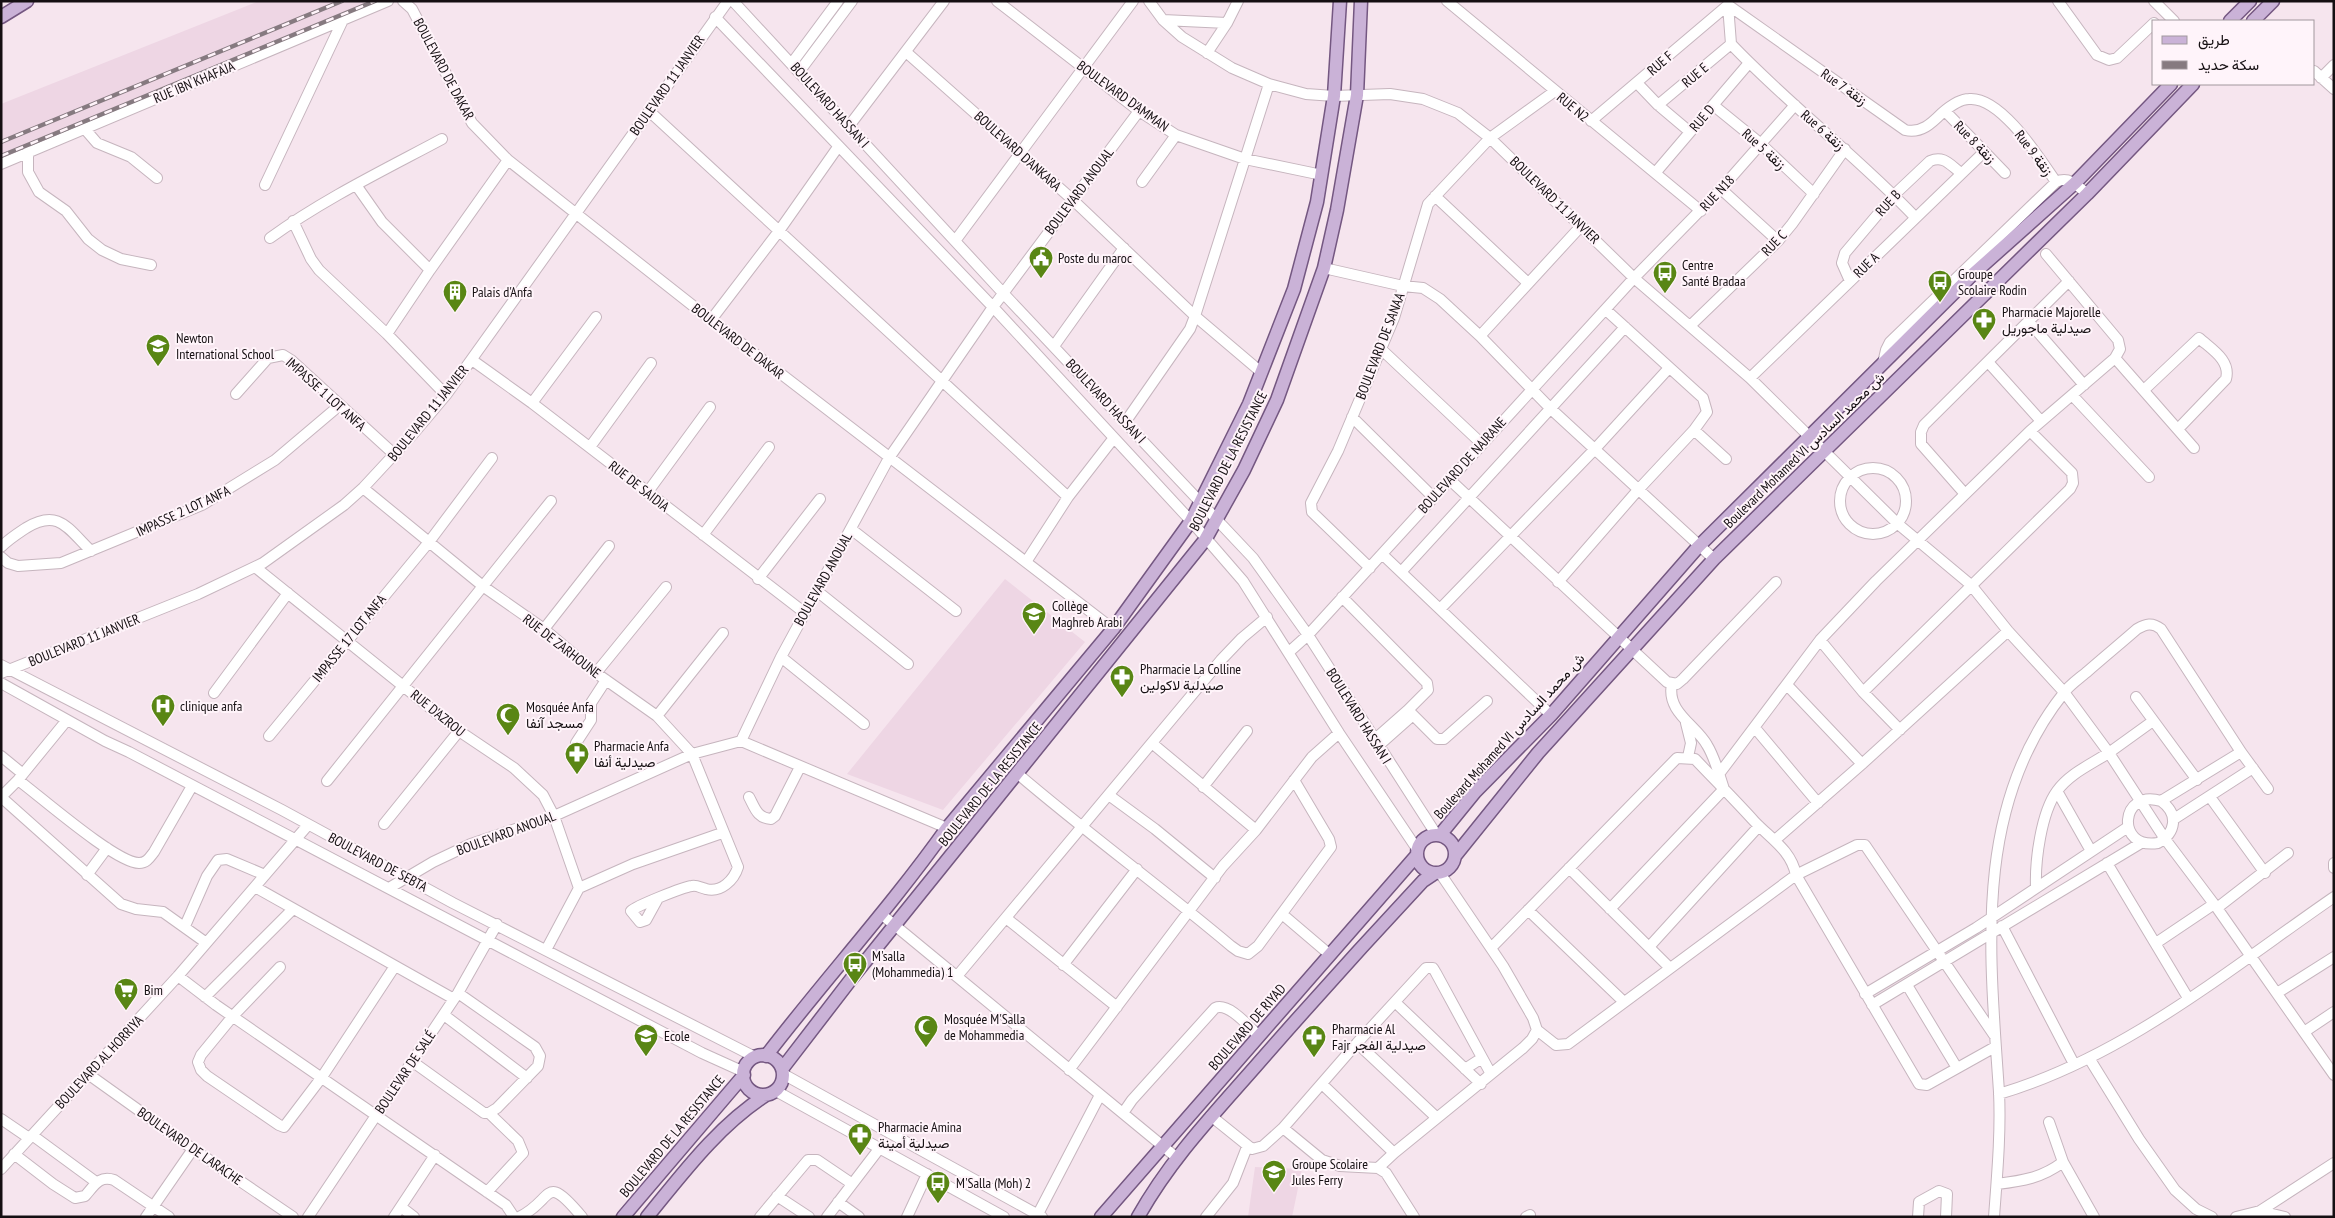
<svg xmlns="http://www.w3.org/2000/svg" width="2335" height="1218" viewBox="0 0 2335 1218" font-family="'PT Sans Narrow',Vazirmatn,sans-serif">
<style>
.built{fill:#eed6e4}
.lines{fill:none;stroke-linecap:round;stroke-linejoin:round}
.minor-casing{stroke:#c6b5be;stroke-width:12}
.major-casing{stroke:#745781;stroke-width:15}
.minor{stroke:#fff;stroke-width:10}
.major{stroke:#cab2d7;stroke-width:12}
.rail-casing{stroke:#867a80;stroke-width:4.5}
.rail{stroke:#fff4fa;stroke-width:2.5;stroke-dasharray:8;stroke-linecap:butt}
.labels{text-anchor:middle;stroke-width:4;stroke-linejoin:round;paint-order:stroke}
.street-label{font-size:14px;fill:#150f12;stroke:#fff4fa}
.poi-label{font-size:14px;fill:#150f12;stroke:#fff4fa;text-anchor:start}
</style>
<rect width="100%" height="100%" fill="#f6e5ee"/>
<path class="built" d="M259 1H384L1 160V104Z
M1005 579 1085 642 943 810 847 774Z
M1255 1167 1302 1169 1292 1217H1248Z"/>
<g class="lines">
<defs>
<path id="minor" d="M403 1 412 9 472 123 508 160 711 320 1113 629
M733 1 1003 293 1253 558 1308 635 1436 834
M997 1 1139 111 1176 135 1245 159 1322 175
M1149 1 1163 20 1182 37 1232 68 1269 84 1306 94 1334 96 1390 94 1423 99 1458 113 1490 138 1634 278 1750 378 1898 524 1971 585 2008 631 2064 692 2109 753 2165 839 2217 908 2334 1075
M1447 1 1701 211
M2058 1 2097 55 2109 60 2117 58 2154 23
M2154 1 2174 21
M1728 5 1905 130C1921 134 1932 123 1942 113 1949 107 1960 99 1969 99 2001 96 2040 159 2056 182
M1728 5 1731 44
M715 17 993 307 1191 521 1243 581 1339 733 1417 849
M1163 20 1227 23
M1731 44C1789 105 1857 156 1915 217
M906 52 1073 200 1195 316 1261 372
M1207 53 1227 23 1238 1
M792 63 838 1
M2314 71 2334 89
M799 72 852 1
M2321 78 2334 65
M1637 83 1658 105 1690 132
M1658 105 1731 44
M1713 105 1761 144 1814 194
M649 111 1068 497
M1945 111 2005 173
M1591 121 1728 5
M849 126 944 1
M84 128 97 143 131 157 157 178
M28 151V172L39 192 66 211 88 239 102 250 121 259 151 265
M1 164 388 1
M1656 172 1749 63
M1142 182 1176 135
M265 185 342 22
M356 185 382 222 430 270
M1721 189 1778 241
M1435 196 1528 283
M293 221 311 259 319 270 387 334 446 395
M270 238C324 199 384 170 442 139
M955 241 1133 1
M1324 268 1403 286 1423 288 1440 299 1480 336 1551 409 1714 559
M1850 281 1842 263 1845 253 1894 195 1930 161C1944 155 1950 165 1961 173
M711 320 779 231 838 147
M2029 322 2084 385
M1691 325 1778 241 1792 224 1845 149
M387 334 430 270 508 160
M1480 336 1582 225
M1054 346 1124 248
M1381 349 1482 444
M2115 358 2194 448
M472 360 532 403 805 613
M1988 362 2041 421
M1883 363 1886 350 1890 342 2056 182C2069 176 2077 185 2087 194
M1750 378 1984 152
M2145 389 2199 338C2211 349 2231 360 2226 379L2178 429
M236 394 268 358 283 355 291 360 395 455
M2072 395 2149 477
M532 403 596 317
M1352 417 1433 497
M1126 421 1190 329 1195 316 1269 84
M1694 430 1726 459
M590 447 651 363
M1840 501a33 33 0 1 1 66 0a33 33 0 1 1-66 0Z
M1449 479 1667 682 1677 684 1683 679 1776 582
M363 488 484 587 544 629 596 673 657 716 692 754 738 867C734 880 721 893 706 889 701 888 697 885 692 886 683 887 636 906 631 911L640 922 646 920 657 900
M647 493 710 407
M1965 494 1921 444V432L1924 425 2069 281
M851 529 956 611
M703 535 769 447
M1 547C9 539 17 534 26 528 59 508 68 529 91 551
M1382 554 1551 715
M1 557 8 563 18 566 61 563 202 505 275 460 340 405
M1026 562 1068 497 1113 439
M255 567 459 731 514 768 543 795 554 816 579 888
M1370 568 1312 512 1311 503 1338 451 1394 318 1428 204 1490 138 1555 91
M1402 571 1625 327
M758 579 820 499
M1558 582 1638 490 1694 430 1707 412 1703 398 1606 310
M817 591 908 664
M1342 597 1427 683 1428 690 1408 710 1437 739H1444L1487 701
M1441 608 1594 450 1669 368
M544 629 609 546
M1820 640 1863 692 1900 730
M1289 652 1308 635 1634 278 1721 189 1795 105
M781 657 864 724
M1 665 282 810 453 903 755 1057
M1 673 198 594 263 563 344 505 363 488 414 433 446 395 728 1
M596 673 666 587
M1 683 105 741 129 752 702 1053 744 1072
M1787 685 1862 764
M1863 692 2070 489 2073 483 2072 473 2030 431
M214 693 288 593
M2136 697 2197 780
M657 716 723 633
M67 720 18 780 1 797 121 904 136 909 163 912 205 942
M1686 723 1691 743 1688 757
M1755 728 1818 803
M269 736 429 542 492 458
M1374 740 1408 710
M741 741 947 828
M576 743 591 720V703L606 680
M1153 744 1256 830
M1378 746 1413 715
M1 756 23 774
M1018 774C1087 833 1161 887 1231 946L1238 951 1248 954 1258 946 1331 847 1329 839 1294 780
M1719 774 1820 640 1876 581 2030 431 2115 358 2120 349 2118 340 2046 254
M18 780C41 797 116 863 139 863 147 863 150 857 154 852L192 786
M327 781 551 501
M1203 787 1247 731
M2057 791 2091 851
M1110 796 1155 829 1215 878
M749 797C755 808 757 818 771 819L775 816 800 767
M2210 797 2265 873
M2161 801C2179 814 2176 833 2158 843 2115 850 2120 788 2161 801L2241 752
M2174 819 2253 768
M384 824 459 731
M1775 840 1862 764 2008 631
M2107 863 2188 998
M2334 863V868
M1569 868 1670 968
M87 875 107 848
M255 887 454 999
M2036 887C2035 861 2041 813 2057 791 2070 773 2092 764 2110 752 2124 742 2139 731 2153 721
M389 888 433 862 471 844 554 816 692 754 741 741 781 657 889 458 993 307 1139 111
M2217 908 2288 853
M1610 909 1724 789C1719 774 1715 758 1707 745 1696 725 1666 712 1672 684
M1528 910 1624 1002
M881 914 1176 1157
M1282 914 1329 954
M1006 918 1117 1007
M185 926 207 876 218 860 227 859 265 875
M2002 926 2074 1064
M2156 943 2214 904
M1649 947 1759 826
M1491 948 1677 758 1695 759C1715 780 1735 800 1754 821 1771 839 1791 850 1796 875L1568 1044 1556 1045 1537 1030
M546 950 579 888 633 864 722 833
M1063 965 1137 869
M280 967 233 1016 201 1055 198 1062 201 1070 207 1076 279 1125 284 1127 322 1077 395 966
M958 975 1221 660 1242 638 1267 617
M178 976 216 1005 506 1205 514 1217
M1907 985 1957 1068
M2277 993 2334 957
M1865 994 1976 928 2128 827
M205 997 293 909
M1396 1003 1481 1084
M1872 1005 2141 843
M444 1015 527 1078
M2304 1032 2334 1012
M1994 1035 1865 845H1857L1796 875 1919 1084 1927 1085 1995 1047
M1357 1043 1437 1118
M2089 1058 2139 1139 2175 1190 2196 1209 2212 1217
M413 1062 484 1113H489L497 1108 538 1066 540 1056 535 1047 458 993
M1465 1069 1482 1058
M1069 1070 1223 866 1256 830 1312 757 1339 733
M88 1074 193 1149 293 1217
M783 1074 1042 1217
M1322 1084 1394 1153
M776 1091 1004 1217
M1999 1094C2124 1057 2228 970 2334 897
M1123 1113 1132 1100 1215 1008C1229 1002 1249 1027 1259 1036
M1211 1116 1252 1149 1263 1146 1283 1128 1322 1160 1340 1166 1378 1168 1386 1173 1414 1217
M1 1119 29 1138
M2049 1122 2063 1162 2094 1217
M1283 1128 1357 1043 1426 968H1433L1436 973 1491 1074
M32 1135 96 1182
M14 1154 53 1184 75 1198 85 1196C94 1186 99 1175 114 1180L169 1217
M1378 1168 1394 1153 1523 1048 1532 1039 1537 1030 1533 1018 1503 966 1440 873
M1 1169 178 976 308 825
M1997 1184C2022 1181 2042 1178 2063 1162
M487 1192 523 1153 518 1141 489 1113
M777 1196 809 1217
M838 1202 859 1217
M401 1207 414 1217
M2260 1211 2334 1163
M1038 1214 1100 1095
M146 1217 193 1149
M308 1217 458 993 497 924
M394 1217 435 1155
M519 1217C554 1201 543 1170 582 1217
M760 1217 808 1160H817L851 1183
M827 1217 879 1149
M907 1217 927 1174
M1206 1217 1233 1183 1247 1147
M1526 1217 1530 1215
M1918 1217 1919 1202 1939 1191 1947 1194 1946 1217
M1994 1217C1997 1176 2001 1133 1999 1092 1990 955 1972 809 2063 694 2069 685 2080 678 2088 671 2104 657 2121 643 2137 629 2146 624 2152 622 2161 629L2241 752 2268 789
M2236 1217 2260 1211 2285 1217"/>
<path id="major" d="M1 17 27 1
M2230 21 2250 1
M2253 21 2273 1
M1417 854a19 19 0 1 1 38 0a19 19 0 1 1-38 0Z
M1440 835 1475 792 1551 715 1698 547 1972 275 2075 183 2171 84
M1455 856 1538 753 1714 559 2087 194 2193 84
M743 1075a20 20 0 1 1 40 0a20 20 0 1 1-40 0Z
M766 1056C825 979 891 907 947 828L1113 629 1191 521 1249 404 1294 289 1317 202 1334 96 1340 1
M782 1069 852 978 1205 540 1244 470 1277 400 1324 268 1337 210 1357 95 1361 1
M623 1217 744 1075
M647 1217C683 1173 718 1126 766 1095
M1101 1217 1417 855
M1138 1217C1170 1160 1212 1116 1255 1067 1310 1004 1366 942 1423 881L1435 873"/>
</defs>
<use href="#minor" class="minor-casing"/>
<use href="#major" class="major-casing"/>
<use href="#minor" class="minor"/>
<use href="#major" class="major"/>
<defs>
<path id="rail" d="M1 142 342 1
M1 156 375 1"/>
</defs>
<use href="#rail" class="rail-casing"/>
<use href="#rail" class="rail"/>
</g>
<defs>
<symbol id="civic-pin" viewBox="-11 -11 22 30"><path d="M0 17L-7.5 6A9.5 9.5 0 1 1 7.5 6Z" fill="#598614" stroke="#fff4fa"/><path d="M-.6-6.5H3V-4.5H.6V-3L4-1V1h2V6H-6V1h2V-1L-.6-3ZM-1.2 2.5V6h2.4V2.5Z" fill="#fff"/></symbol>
<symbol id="bus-pin" viewBox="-11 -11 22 30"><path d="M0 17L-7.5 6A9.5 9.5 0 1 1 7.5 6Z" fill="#598614" stroke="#fff4fa"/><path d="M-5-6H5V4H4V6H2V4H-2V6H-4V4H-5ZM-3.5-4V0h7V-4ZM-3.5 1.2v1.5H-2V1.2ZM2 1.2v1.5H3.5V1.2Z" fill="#fff"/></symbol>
<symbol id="building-pin" viewBox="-11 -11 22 30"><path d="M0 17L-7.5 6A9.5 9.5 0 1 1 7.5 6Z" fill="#598614" stroke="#fff4fa"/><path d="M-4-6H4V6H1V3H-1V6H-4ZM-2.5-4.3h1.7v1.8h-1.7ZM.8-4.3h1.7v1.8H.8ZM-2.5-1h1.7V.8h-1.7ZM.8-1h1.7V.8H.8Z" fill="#fff"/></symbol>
<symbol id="pharmacy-pin" viewBox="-11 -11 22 30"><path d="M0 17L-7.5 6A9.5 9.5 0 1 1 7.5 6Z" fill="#598614" stroke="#fff4fa"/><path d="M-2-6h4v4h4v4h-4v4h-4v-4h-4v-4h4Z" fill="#fff"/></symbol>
<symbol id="school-pin" viewBox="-11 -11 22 30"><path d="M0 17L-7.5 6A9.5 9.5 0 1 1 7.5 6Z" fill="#598614" stroke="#fff4fa"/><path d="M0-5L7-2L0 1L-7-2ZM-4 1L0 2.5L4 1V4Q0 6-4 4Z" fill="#fff"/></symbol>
<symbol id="hospital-pin" viewBox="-11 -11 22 30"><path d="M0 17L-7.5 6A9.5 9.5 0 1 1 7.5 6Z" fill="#598614" stroke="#fff4fa"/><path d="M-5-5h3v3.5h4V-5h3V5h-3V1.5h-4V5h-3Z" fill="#fff"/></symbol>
<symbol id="mosque-pin" viewBox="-11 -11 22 30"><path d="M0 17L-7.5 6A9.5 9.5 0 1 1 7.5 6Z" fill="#598614" stroke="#fff4fa"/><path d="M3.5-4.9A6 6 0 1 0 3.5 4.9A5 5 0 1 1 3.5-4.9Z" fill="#fff"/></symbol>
<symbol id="supermarket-pin" viewBox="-11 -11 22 30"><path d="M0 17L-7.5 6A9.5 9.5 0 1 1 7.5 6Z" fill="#598614" stroke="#fff4fa"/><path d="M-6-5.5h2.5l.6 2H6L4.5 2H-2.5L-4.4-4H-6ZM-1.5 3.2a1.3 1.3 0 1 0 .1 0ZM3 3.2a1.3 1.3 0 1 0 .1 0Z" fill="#fff"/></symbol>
</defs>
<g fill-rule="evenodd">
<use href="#civic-pin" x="1027" y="244" width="28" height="38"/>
<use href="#bus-pin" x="1651" y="259" width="28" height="38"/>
<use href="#bus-pin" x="1926" y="268" width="28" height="38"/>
<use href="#building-pin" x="441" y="278" width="28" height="38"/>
<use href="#pharmacy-pin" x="1970" y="306" width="28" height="38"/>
<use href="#school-pin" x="144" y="332" width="28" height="38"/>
<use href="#school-pin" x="1020" y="600" width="28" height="38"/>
<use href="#pharmacy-pin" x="1108" y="663" width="28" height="38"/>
<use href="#hospital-pin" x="149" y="692" width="28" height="38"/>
<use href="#mosque-pin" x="494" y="701" width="28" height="38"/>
<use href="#pharmacy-pin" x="563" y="740" width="28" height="38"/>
<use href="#bus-pin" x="841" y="950" width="28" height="38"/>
<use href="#supermarket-pin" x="112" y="976" width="28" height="38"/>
<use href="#mosque-pin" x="912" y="1013" width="28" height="38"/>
<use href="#school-pin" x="632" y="1022" width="28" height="38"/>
<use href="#pharmacy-pin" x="1300" y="1023" width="28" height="38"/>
<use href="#pharmacy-pin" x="846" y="1121" width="28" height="38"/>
<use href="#school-pin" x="1260" y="1158" width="28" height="38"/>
<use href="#bus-pin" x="924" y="1169" width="28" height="38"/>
</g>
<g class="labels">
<g class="street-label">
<text transform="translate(1660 63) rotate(-41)" y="5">RUE F</text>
<text transform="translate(444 69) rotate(62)" y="5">BOULEVARD DE DAKAR</text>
<text transform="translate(1695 75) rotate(-40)" y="5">RUE E</text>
<text transform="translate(194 82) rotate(-23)" y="5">RUE IBN KHAFAJA</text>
<text transform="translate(667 85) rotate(-55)" y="5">BOULEVARD 11 JANVIER</text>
<text transform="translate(1844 87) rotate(35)" y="5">Rue 7 زنقة</text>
<text transform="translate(1123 96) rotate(36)" y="5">BOULEVARD D'AMMAN</text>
<text transform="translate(830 105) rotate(48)" y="5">BOULEVARD HASSAN I</text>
<text transform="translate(1573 107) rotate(40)" y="5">RUE N2</text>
<text transform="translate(1702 118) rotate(-50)" y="5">RUE D</text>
<text transform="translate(1823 130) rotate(41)" y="5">Rue 6 زنقة</text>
<text transform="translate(1975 142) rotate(46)" y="5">Rue 8 زنقة</text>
<text transform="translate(1764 149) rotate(42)" y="5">Rue 5 زنقة</text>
<text transform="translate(1018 151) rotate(42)" y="5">BOULEVARD D'ANKARA</text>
<text transform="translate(2034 153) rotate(53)" y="5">Rue 9 زنقة</text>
<text transform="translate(1079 191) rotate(-53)" y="5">BOULEVARD ANOUAL</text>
<text transform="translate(1717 193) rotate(-47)" y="5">RUE N18</text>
<text transform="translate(1555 200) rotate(44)" y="5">BOULEVARD 11 JANVIER</text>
<text transform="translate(1888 203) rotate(-48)" y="5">RUE B</text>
<text transform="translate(1774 243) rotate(-46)" y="5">RUE C</text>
<text transform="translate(1866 265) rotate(-45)" y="5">RUE A</text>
<text transform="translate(738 341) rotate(38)" y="5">BOULEVARD DE DAKAR</text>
<text transform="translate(1380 346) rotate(-69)" y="5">BOULEVARD DE SANAA</text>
<text transform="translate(326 394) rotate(42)" y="5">IMPASSE 1 LOT ANFA</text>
<text transform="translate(1106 401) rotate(47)" y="5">BOULEVARD HASSAN I</text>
<text transform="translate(428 413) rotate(-51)" y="5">BOULEVARD 11 JANVIER</text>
<text transform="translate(1804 450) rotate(-44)" y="5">Boulevard Mohamed VI ش. محمد السادس</text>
<text transform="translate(1228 461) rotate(-63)" y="5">BOULEVARD DE LA RESISTANCE</text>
<text transform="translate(1462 465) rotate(-48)" y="5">BOULEVARD DE NAJRANE</text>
<text transform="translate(639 486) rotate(38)" y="5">RUE DE SAIDIA</text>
<text transform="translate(183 511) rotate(-25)" y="5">IMPASSE 2 LOT ANFA</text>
<text transform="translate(823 579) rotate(-61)" y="5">BOULEVARD ANOUAL</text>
<text transform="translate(349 638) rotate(-51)" y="5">IMPASSE 17 LOT ANFA</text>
<text transform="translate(84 640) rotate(-22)" y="5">BOULEVARD 11 JANVIER</text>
<text transform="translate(562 646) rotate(38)" y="5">RUE DE ZARHOUNE</text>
<text transform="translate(438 713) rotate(39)" y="5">RUE D'AZROU</text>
<text transform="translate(1359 716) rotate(58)" y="5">BOULEVARD HASSAN I</text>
<text transform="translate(1509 736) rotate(-48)" y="5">Boulevard Mohamed VI ش. محمد السادس</text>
<text transform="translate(990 784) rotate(-51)" y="5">BOULEVARD DE LA RESISTANCE</text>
<text transform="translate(506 833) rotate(-20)" y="5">BOULEVARD ANOUAL</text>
<text transform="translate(378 862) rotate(28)" y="5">BOULEVARD DE SEBTA</text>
<text transform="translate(1247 1027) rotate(-49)" y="5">BOULEVARD DE RIYAD</text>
<text transform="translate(99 1062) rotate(-47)" y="5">BOULEVARD AL HORRIYA</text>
<text transform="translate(405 1072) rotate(-56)" y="5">BOULEVAR DE SALÉ</text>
<text transform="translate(672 1136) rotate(-50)" y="5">BOULEVARD DE LA RESISTANCE</text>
<text transform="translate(190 1146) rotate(35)" y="5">BOULEVARD DE LARACHE</text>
</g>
<g class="poi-label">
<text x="1058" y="263">Poste du maroc</text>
<text x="1682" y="270">Centre<tspan x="1682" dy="16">Santé Bradaa</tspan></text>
<text x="1958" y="279">Groupe<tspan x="1958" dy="16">Scolaire Rodin</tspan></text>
<text x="472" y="297">Palais d'Anfa</text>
<text x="2002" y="317">Pharmacie Majorelle<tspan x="2002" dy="16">صيدلية ماجوريل</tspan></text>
<text x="176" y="343">Newton<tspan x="176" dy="16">International School</tspan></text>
<text x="1052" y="611">Collège<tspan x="1052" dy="16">Maghreb Arabi</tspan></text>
<text x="1140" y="674">Pharmacie La Colline<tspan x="1140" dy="16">صيدلية لاكولين</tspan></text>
<text x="180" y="711">clinique anfa</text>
<text x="526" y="712">Mosquée Anfa<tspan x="526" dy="16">مسجد آنفا</tspan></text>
<text x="594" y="751">Pharmacie Anfa<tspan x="594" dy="16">صيدلية أنفا</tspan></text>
<text x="872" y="961">M'salla<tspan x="872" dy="16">(Mohammedia) 1</tspan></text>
<text x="144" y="995">Bim</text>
<text x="944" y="1024">Mosquée M'Salla<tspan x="944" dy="16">de Mohammedia</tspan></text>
<text x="1332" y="1034">Pharmacie Al<tspan x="1332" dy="16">Fajr صيدلية الفجر</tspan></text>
<text x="664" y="1041">Ecole</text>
<text x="878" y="1132">Pharmacie Amina<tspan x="878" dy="16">صيدلية أمينة</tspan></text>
<text x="1292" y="1169">Groupe Scolaire<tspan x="1292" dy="16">Jules Ferry</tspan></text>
<text x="956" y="1188">M'Salla (Moh) 2</text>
</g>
</g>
<rect width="2335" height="1218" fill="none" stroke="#150f12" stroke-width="5"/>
<rect x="2152" y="20" width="162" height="65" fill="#fff4fa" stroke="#a1989d"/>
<rect x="2162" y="36" width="25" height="8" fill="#cab2d7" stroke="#a1989d"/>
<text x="2198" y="45" font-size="15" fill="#150f12">طريق</text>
<rect x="2162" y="61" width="25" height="8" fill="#867a80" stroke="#a1989d"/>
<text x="2198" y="70" font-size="15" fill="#150f12">سكة حديد</text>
</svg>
